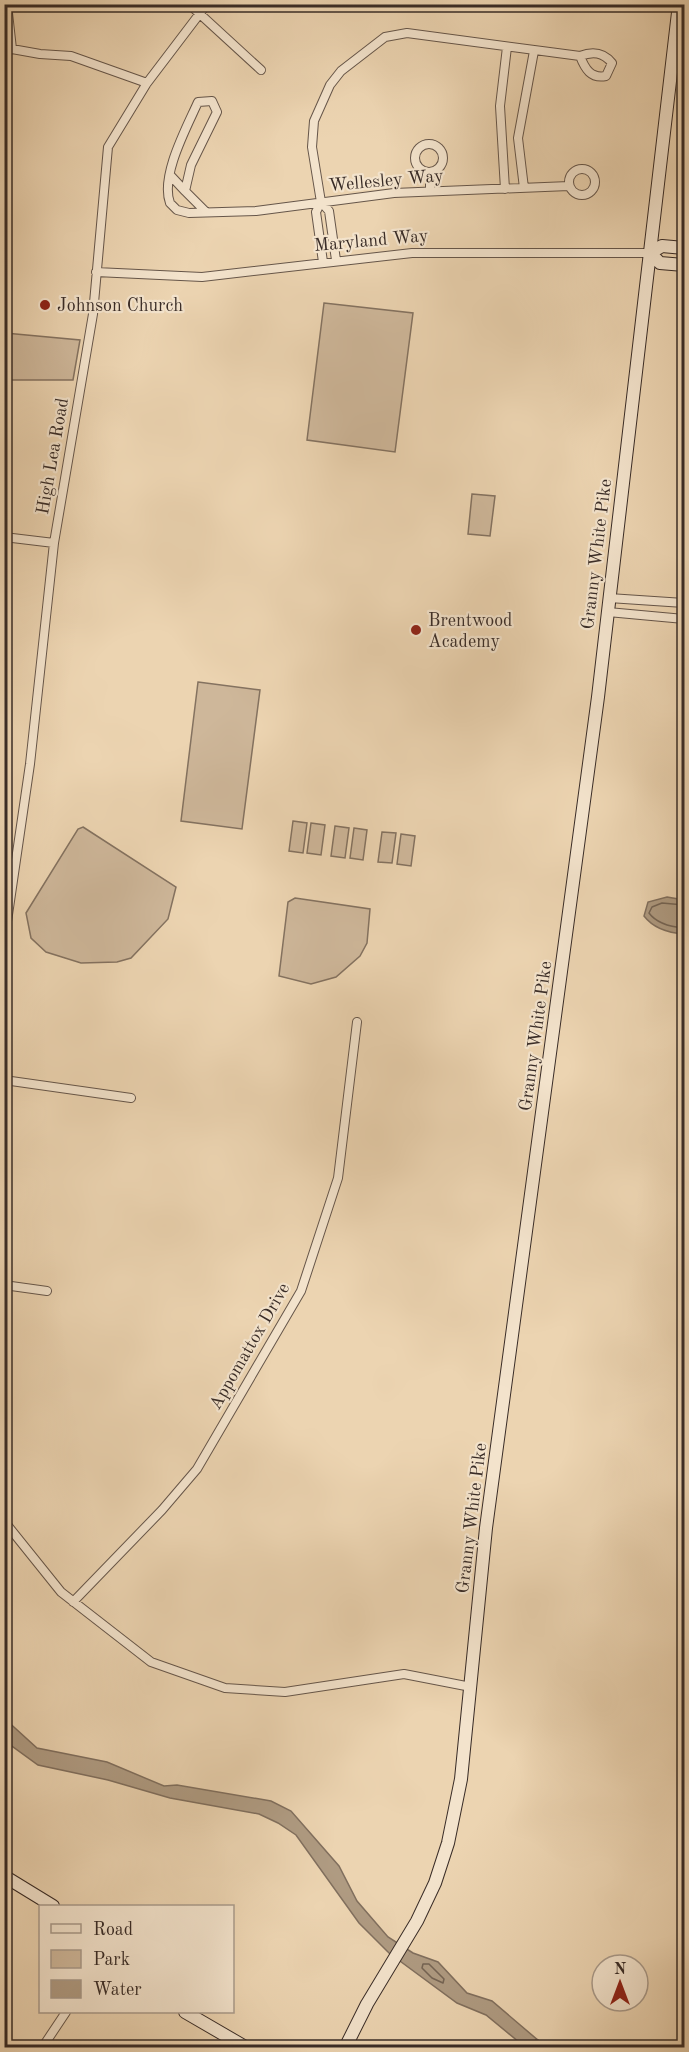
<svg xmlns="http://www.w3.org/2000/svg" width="689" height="2052" viewBox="0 0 689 2052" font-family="'Old Standard TT',serif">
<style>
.green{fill:#ceb79a;stroke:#847260;stroke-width:1.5}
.water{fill:#af9b82;stroke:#806f5e;stroke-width:1.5}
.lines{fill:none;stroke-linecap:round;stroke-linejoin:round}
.shore{stroke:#746454;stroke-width:1.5}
.stream{stroke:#806f5e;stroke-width:2}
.street-casing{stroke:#66564a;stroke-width:10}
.secondary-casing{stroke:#392c27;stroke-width:14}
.street{stroke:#f3e3cc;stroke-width:8}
.secondary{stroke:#f3e3cc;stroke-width:12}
.poi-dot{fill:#8f2418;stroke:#f3e3cc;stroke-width:2}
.labels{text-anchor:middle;stroke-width:4.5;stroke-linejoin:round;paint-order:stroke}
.street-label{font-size:18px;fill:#392c27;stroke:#f3e3cc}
.poi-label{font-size:18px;fill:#392c27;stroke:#f3e3cc;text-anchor:start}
</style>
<rect width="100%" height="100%" fill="#ecd4b1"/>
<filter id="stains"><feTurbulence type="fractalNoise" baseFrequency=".00333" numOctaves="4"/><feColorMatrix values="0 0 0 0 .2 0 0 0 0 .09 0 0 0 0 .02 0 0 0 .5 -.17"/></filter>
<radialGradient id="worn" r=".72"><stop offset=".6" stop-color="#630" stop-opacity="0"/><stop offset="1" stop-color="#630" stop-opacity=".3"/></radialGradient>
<path class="green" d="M324 303 413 313 395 452 307 440Z
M5 333 80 340 73 380H5Z
M472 494 495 496 490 536 468 534Z
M198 682 260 690 242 829 181 821Z
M293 821 307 823 303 853 289 851Z
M311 823 325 825 321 855 307 853Z
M335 826 349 828 345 858 331 856Z
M83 827 176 887 168 919 131 958 117 962 81 963 46 952 31 938 26 913 78 829Z
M354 828 367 830 363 860 350 858Z
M382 832 396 833 392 863 378 862Z
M401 834 415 836 411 866 397 864Z
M295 898 370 909 367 943 360 956 336 977 311 984 279 976 288 902Z"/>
<path class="water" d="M667 897 684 900V934C669 933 654 929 644 916L648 902Z
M4 1718 37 1748 107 1762 164 1786 177 1785 271 1801 291 1811 339 1866 357 1901 388 1937 413 1953 438 1962 467 1993 492 2001 546 2047H525L486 2015 457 2003 389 1953 359 1923 296 1835 278 1823 259 1814 170 1798 108 1780 38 1765 5 1741Z"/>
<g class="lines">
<path class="shore" d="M684 905 662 903 652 907 649 913C657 924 672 927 684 928
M429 1964 444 1979 443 1983 432 1978 422 1968 423 1964Z"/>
<path class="stream" d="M536 2039 549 2048"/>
<defs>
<path id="street" d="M7 4 12 49
M189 4 261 70
M4 53 12 49 40 54 71 56 147 83
M415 158a14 14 0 1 1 28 0a14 14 0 1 1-28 0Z
M569 182a13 13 0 1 1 26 0a13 13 0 1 1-26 0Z
M430 172V191
M170 175 185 191
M524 188 518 138 534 51
M505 189 500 106 507 47
M321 202 329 211 336 260
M206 212 185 191 191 165 217 112 212 101 198 102C187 127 160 176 170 203L177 210 189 213 256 211 394 193 569 186
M323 262 316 212 321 202 312 147 314 121 330 85 341 71 385 37 407 33 580 56C593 51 603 52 612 63L606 76C591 79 585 69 580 56
M96 272 202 277 412 253H650
M4 537 54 543
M609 598 684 603
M608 612 684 619
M4 942 30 764 54 543 93 314 108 147 147 83 207 4
M4 1080 131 1098
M4 1285 47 1291
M4 1521 61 1592 151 1662 225 1688 285 1692 404 1674 471 1687
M73 1602 162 1510 197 1469 301 1291 338 1178 357 1022
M42 2048 66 2012"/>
<path id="secondary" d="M650 253 660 263 684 265
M650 253 662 246 684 248
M4 1876 53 1906
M185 2012 247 2048
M345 2048 367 2004 417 1921 435 1883 448 1843 461 1779 486 1528 598 697 679 4"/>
</defs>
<use href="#street" class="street-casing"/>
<use href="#secondary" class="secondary-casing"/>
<use href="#street" class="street"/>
<use href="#secondary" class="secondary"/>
</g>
<g class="poi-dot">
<circle cx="45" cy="305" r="6"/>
<circle cx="416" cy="630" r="6"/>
</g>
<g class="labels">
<g class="street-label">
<text transform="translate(386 180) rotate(-5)" y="6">Wellesley Way</text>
<text transform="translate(371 240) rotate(-5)" y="6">Maryland Way</text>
<text transform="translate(52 456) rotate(-80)" y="6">High Lea Road</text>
<text transform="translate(596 554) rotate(-83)" y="6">Granny White Pike</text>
<text transform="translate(535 1036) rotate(-82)" y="6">Granny White Pike</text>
<text transform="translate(249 1346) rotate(-60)" y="6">Appomattox Drive</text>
<text transform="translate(471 1518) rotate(-83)" y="6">Granny White Pike</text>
</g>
<g class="poi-label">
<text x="57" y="311">Johnson Church</text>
<text x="428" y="626">Brentwood<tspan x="428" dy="21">Academy</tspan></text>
</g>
</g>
<rect width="689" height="2052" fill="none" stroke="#ecd4b1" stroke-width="24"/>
<rect x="6" y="6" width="677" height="2040" fill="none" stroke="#392c27" stroke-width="3"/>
<rect x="12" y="12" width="665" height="2028" fill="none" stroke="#392c27" stroke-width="1.5"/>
<rect x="39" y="1905" width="195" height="108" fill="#f3e3cc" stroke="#a99a8a" stroke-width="1.5"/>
<rect x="51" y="1924" width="30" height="9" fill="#f3e3cc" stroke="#a99a8a" stroke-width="1.5"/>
<text x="93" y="1935" font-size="18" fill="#392c27">Road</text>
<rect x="51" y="1950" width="30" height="18" fill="#ceb79a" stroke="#a99a8a" stroke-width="1.5"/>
<text x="93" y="1965" font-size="18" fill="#392c27">Park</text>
<rect x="51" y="1980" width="30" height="18" fill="#af9b82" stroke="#a99a8a" stroke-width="1.5"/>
<text x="93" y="1995" font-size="18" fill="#392c27">Water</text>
<g transform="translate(620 1983)"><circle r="28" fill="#f3e3cc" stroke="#a99a8a" stroke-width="1.5"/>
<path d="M0-4.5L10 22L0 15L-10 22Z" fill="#8f2418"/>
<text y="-9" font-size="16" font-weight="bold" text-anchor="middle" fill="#392c27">N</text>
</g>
<rect width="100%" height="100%" filter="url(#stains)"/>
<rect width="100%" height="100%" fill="url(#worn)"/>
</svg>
